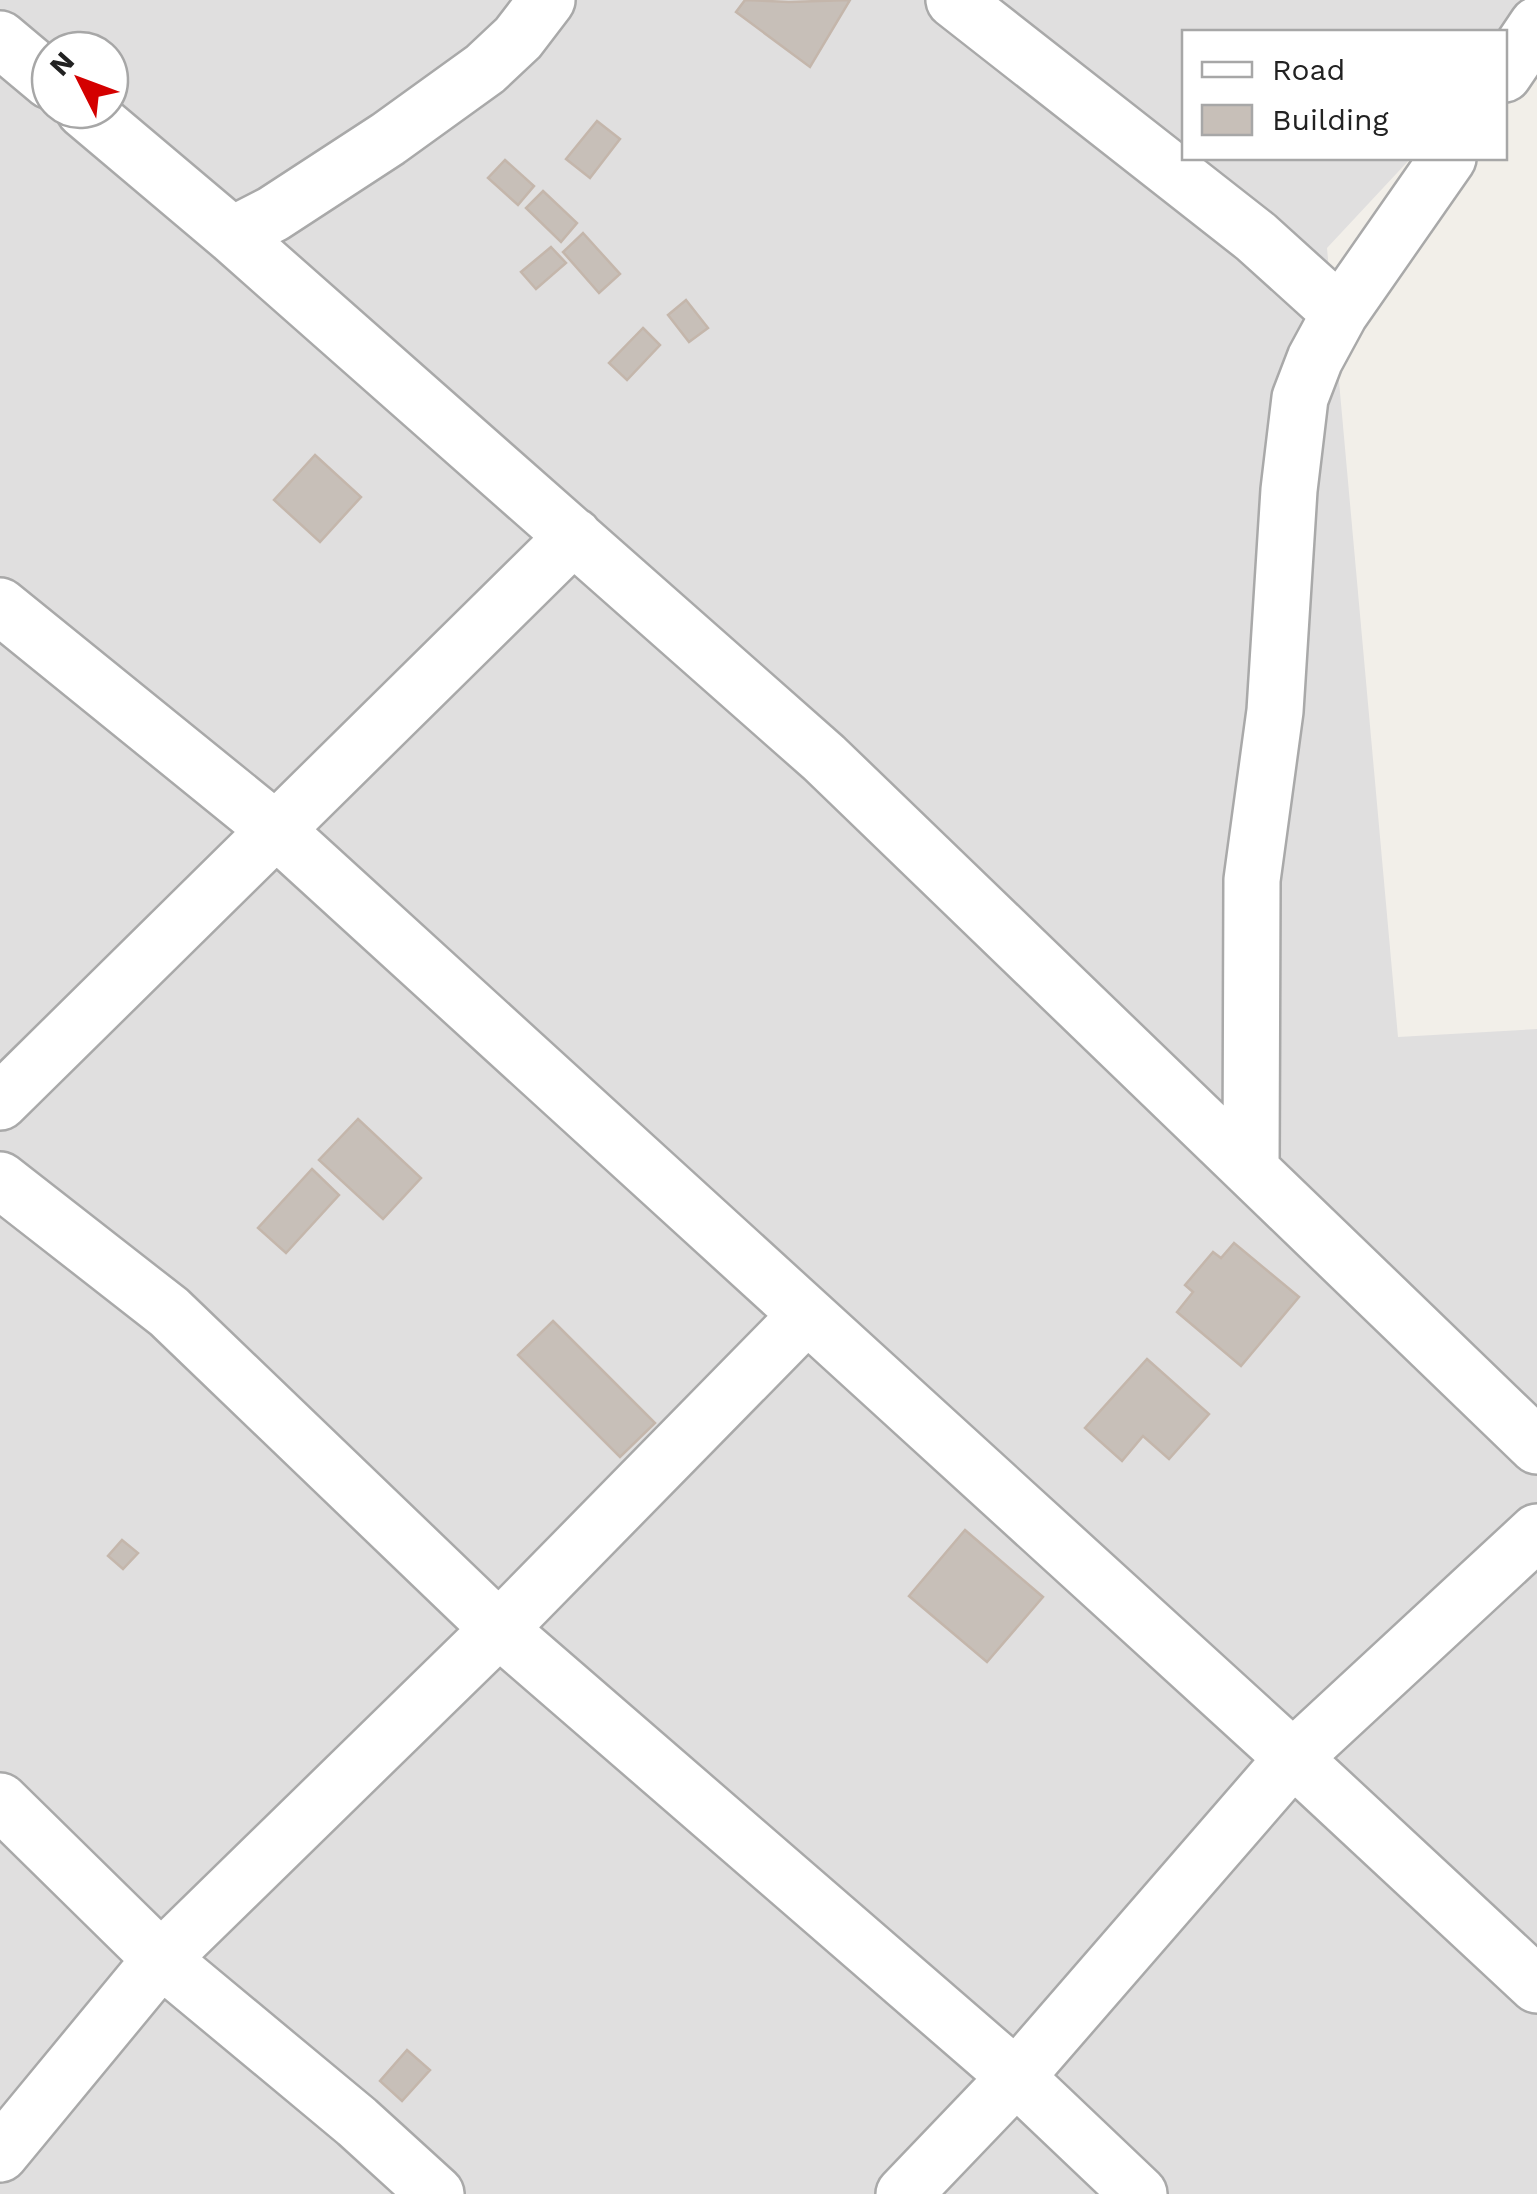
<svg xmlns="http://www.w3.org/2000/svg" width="1537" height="2194" viewBox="0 0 1537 2194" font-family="'Work Sans',sans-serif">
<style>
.residential{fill:#e0dfdf;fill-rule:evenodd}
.building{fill:#c7bfb8;stroke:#c4b6ab;stroke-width:2.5}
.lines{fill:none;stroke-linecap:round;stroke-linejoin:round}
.minor-casing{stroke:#a9a9a9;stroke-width:60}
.minor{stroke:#fff;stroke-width:55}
</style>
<rect width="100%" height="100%" fill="#f2efe9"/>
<path class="residential" d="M0 0H1537L1504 32H1184V158H1411L1327 248 1398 1037 1537 1029V2194H0ZM50 50H110V110H50Z"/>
<path class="building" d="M745 0 789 2 850 0 810 67 736 12Z
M597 121 620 139 590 178 566 159Z
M505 160 534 186 518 205 488 178Z
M543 191 577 223 561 242 526 208Z
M583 233 620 274 599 293 563 252Z
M551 247 566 263 536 289 521 272Z
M686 300 708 328 689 342 668 315Z
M643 328 660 345 627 380 609 363Z
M315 455 361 497 320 542 274 500Z
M358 1119 421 1178 383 1219 319 1160Z
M312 1169 339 1195 286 1253 258 1228Z
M1234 1243 1299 1297 1241 1366 1177 1312 1193 1292 1185 1285 1213 1252 1221 1258Z
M553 1321 655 1423 620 1457 518 1355Z
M1147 1359 1209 1414 1169 1459 1143 1436 1122 1461 1085 1428Z
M965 1530 1043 1597 987 1662 909 1596Z
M122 1540 138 1553 123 1569 108 1556Z
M407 2050 430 2070 402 2101 380 2081Z"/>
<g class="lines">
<defs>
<path id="minor" d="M954 0 1256 237 1340 313
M0 39 50 81
M1504 74 1537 25
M84 110 232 235 824 758 1537 1446
M232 235 273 214 388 139 485 69 518 38 547 0
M0 606 276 830 1293 1758 1537 1985
M0 1102 574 536
M1251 1170 1252 880 1275 711 1289 490 1300 398 1315 359 1340 313 1448 158
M0 1180 169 1312 499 1629 1016 2077 1139 2194
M0 1801 161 1959 357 2122 436 2194
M0 2154 161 1959 499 1629 807 1315
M904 2194 1016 2077 1293 1758 1537 1532"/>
</defs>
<use href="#minor" class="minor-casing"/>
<use href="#minor" class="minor"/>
</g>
<rect x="1182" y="30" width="325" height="130" fill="#ffffff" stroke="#a7a7a7" stroke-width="2.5"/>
<rect x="1202" y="62" width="50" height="15" fill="#ffffff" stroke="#a7a7a7" stroke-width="2.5"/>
<text x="1272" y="80" font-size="30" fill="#222222">Road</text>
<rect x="1202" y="105" width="50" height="30" fill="#c7bfb8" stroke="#a7a7a7" stroke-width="2.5"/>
<text x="1272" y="130" font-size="30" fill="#222222">Building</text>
<g transform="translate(80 80) rotate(312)"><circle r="48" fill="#ffffff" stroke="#a7a7a7" stroke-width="2.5"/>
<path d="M0-8L18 38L0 25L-18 38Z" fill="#d40000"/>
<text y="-15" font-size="28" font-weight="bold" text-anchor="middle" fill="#222222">N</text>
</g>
</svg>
